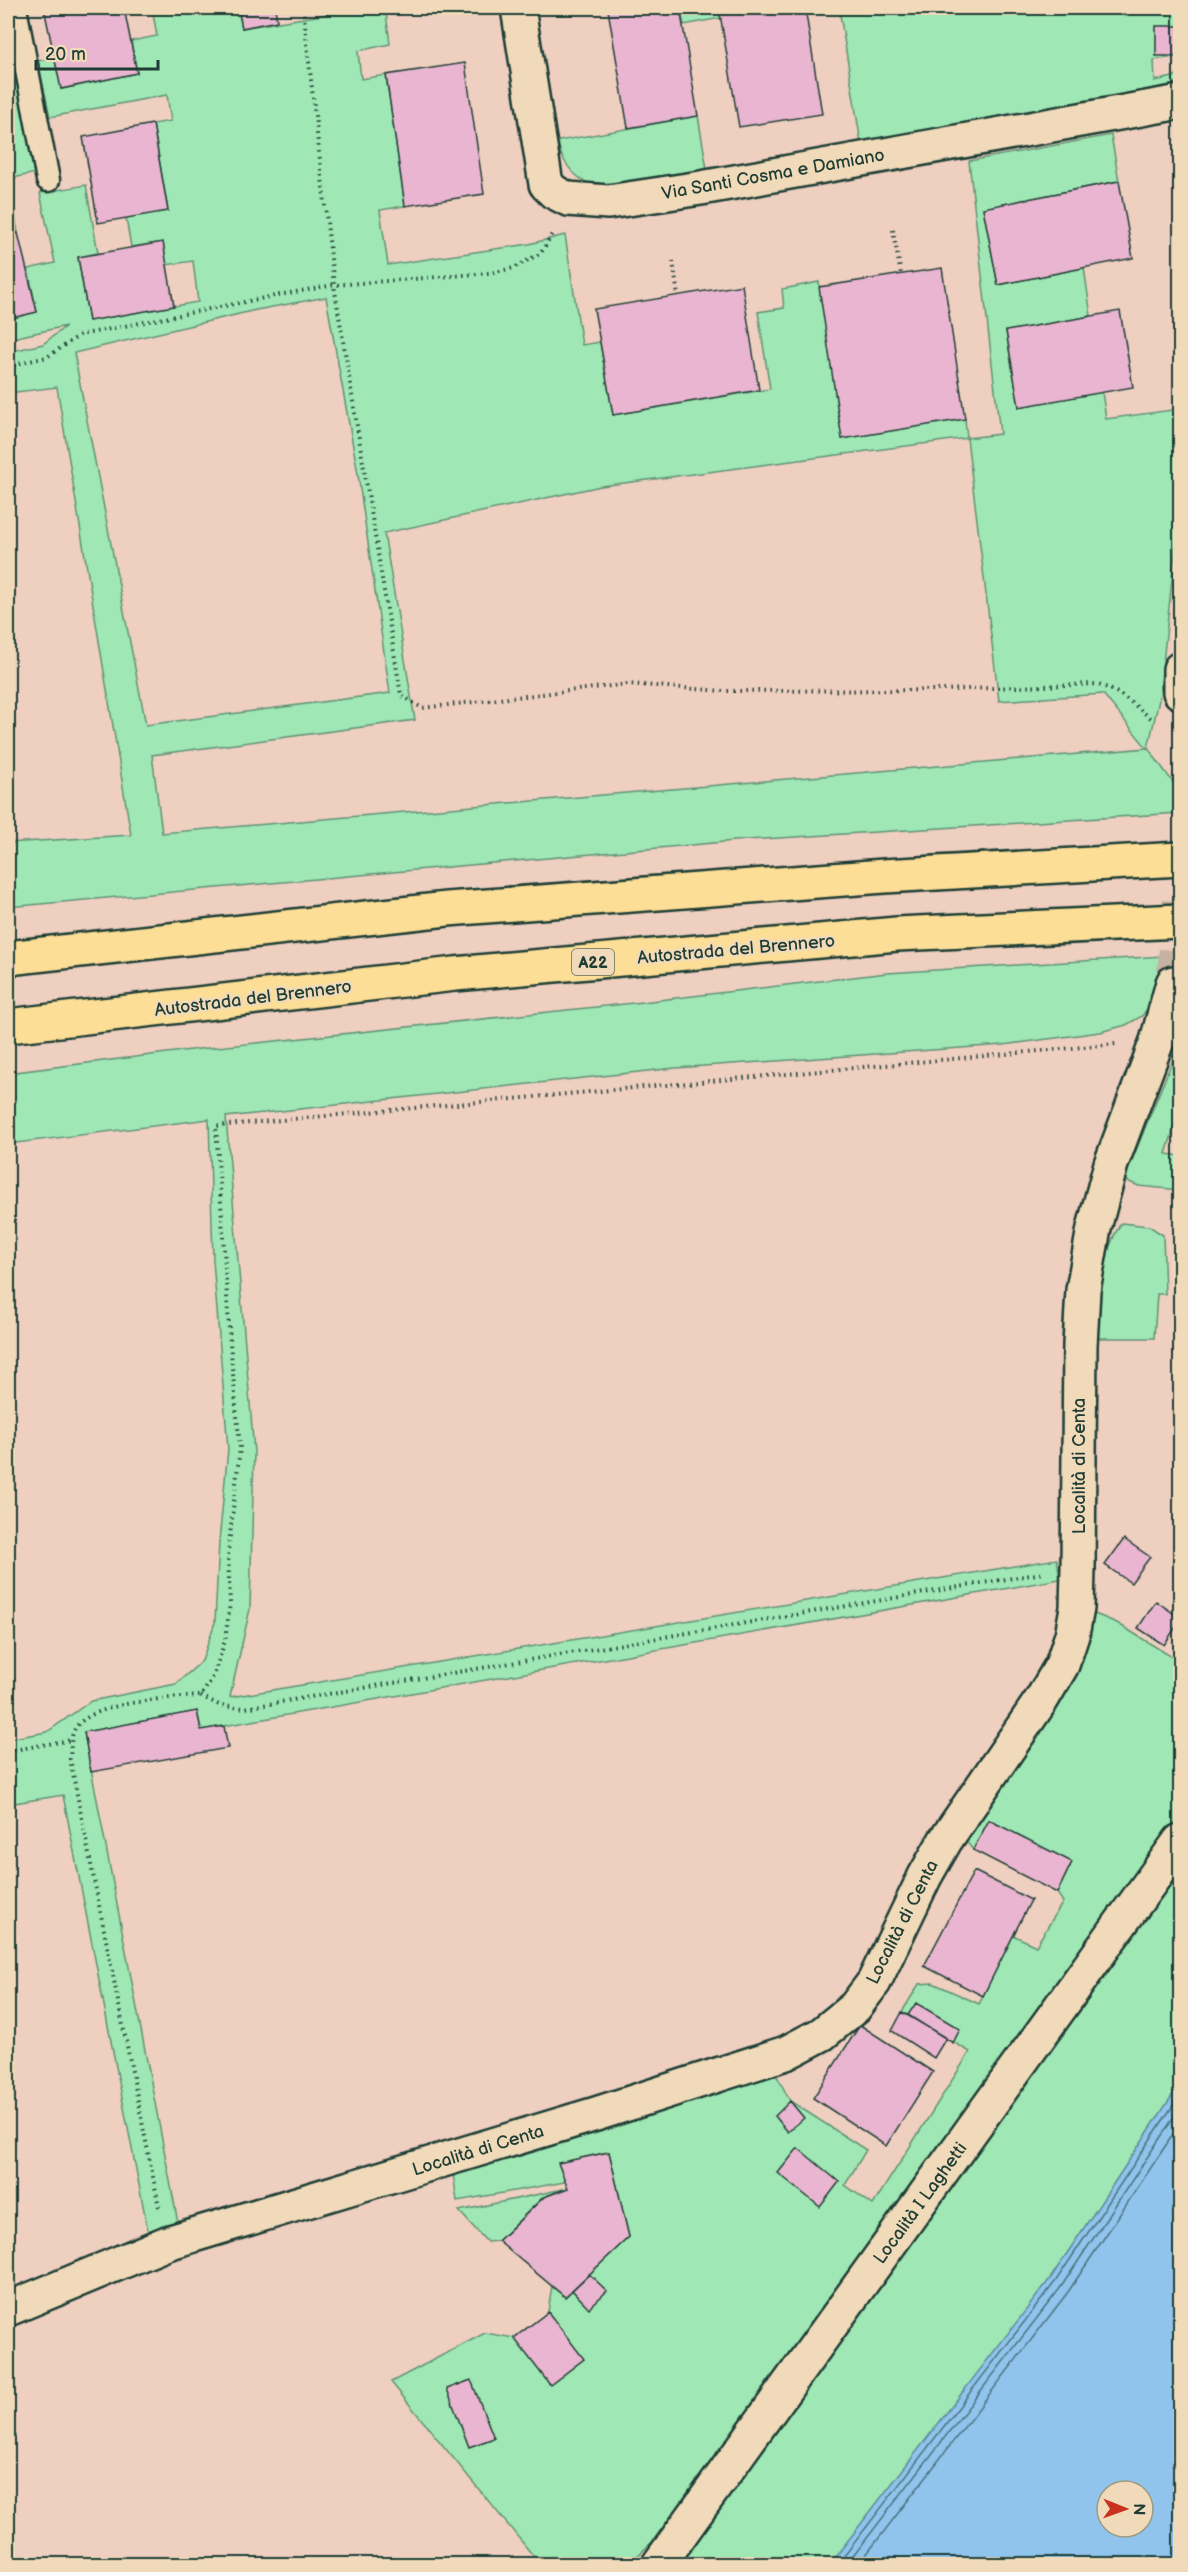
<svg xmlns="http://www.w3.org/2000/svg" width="1188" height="2572" viewBox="0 0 1188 2572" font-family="'Balsamiq Sans',sans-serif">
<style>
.green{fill:#9fe7b4;stroke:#5f9274;stroke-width:1.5;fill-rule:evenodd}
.water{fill:#90c4ed;stroke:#638ea3;stroke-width:1.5;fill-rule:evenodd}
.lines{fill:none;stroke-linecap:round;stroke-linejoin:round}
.shore{stroke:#4c737e;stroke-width:1.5}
.building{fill:#e9b5d0;stroke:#1f3d34;stroke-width:1.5}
.street-tunnel{stroke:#c5b2a4;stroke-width:33;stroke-dasharray:33 16;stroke-linecap:butt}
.lane-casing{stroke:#1f3d34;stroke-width:27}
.street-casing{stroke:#1f3d34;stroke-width:38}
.highway-casing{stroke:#1f3d34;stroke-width:38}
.path{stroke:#1f3d34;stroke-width:4;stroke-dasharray:1.5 4.5;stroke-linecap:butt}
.lane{stroke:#f0dab9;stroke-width:22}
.street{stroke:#f0dab9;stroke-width:33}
.highway{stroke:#fdde96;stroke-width:33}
.labels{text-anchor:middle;stroke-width:4.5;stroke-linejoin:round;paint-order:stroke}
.shield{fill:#f0dab9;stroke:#5e6c5c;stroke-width:1.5}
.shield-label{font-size:16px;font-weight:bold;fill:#1f3d34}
.street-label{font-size:18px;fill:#1f3d34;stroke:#f0dab9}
</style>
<rect width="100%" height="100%" fill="#eecfc0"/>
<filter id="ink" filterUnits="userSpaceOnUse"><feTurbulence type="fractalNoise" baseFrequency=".0167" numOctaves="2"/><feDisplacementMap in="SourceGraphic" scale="12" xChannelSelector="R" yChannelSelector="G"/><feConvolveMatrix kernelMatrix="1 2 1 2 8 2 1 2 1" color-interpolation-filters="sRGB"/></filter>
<g filter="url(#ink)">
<path class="green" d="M152 8H238L242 28 352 10V8H373L374 14 386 13 390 44 358 51 361 79 386 75 405 206 380 210 388 265 529 244 565 235 582 345 600 342 613 415 770 389 758 312 784 308 782 289 819 282 842 439 965 419 967 438 1000 434 969 161 1111 135 1119 181 983 208 998 285 1084 268 1091 316 1006 331 1019 407 1102 392 1106 419 1180 409V505L1159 700 1148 748 1180 792V813L746 840 8 907V843L131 835 57 387 8 393V352L43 344 66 326 8 339V319L37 312 28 269 55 263 40 193 86 185 98 253 78 257 89 321 198 302 193 261 166 265 162 242 131 247 126 218 168 210 153 124 171 121 167 95 50 117 38 61 54 57 62 89 137 73 131 41 157 36ZM326 297 357 468 390 693 146 725 74 353 256 310ZM967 438 999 701 1103 694 1147 748 162 833 152 755 415 720 384 533 601 486Z
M680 8H719L721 18 684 25Z
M839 8H1180V56L1154 60 1155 81 1173 77 1180 73 1179 80 1173 85 861 143Z
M13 57 36 173 8 179V168L13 166 8 140V122L12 121 15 104 8 58Z
M698 116 707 169C677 174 625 190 595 185 575 181 560 160 558 141Z
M15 214 18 233 8 235V215Z
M1180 955V983L1153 1001 1142 1016 1126 1025 1100 1032 1003 1045 675 1068 226 1117 254 1452 250 1609 230 1697 1057 1559 1060 1579 201 1730 197 1711 84 1732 178 2223 149 2236 63 1795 8 1804V1739L47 1732 91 1701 176 1684 202 1661 215 1622 219 1542 228 1449 213 1260 209 1119 8 1144V1073L199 1049 634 1003 887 973Z
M1180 1042V1108L1166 1154 1180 1156V1190L1139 1186 1124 1180Z
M1121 1223 1149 1226 1163 1235 1165 1294H1157L1154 1338H1094C1094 1300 1101 1256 1121 1223Z
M1085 1610 1117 1623 1180 1662V1822L671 2524 629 2564H540L391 2382 485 2333 514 2338 548 2312 552 2286 565 2297 629 2237 609 2152 559 2163 565 2182 457 2201 453 2174 760 2077 777 2076 790 2101 866 2150 845 2185 873 2205 970 2052 902 2012 919 1984 933 1983 979 2004 1013 1935 1036 1946 1063 1902 1057 1893 1072 1862 989 1820 973 1850 962 1836Z
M1180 1865V2084L1050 2279 830 2564H675Z
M568 2188 543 2197 498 2241 487 2242 459 2211Z"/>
<path class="water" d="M1180 2084V2564H830L1050 2279ZM1107 2491H1143V2527H1107Z"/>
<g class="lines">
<path class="shore" d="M838 2564 1055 2282 1180 2095
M847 2564 1061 2287 1180 2108
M859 2564 1068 2292 1180 2124"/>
</g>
<path class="building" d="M44 8H124L137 73 61 89Z
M238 8H275L277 21 242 28Z
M373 8H422L374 14Z
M621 8H680L698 116 628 128 608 10Z
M719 8H805L822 114 739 127Z
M1156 26H1180V56H1156Z
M465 63 484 194 405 206 386 75Z
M153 124 168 211 98 223 83 137Z
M1119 181 1133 258 998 285 983 208Z
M18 233 37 312 8 319V235Z
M163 242 174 306 89 321 78 257Z
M942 268 965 419 842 439 819 287Z
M742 285 759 390 613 415 594 309Z
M1120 311 1133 387 1019 407 1006 331Z
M1180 1238V1278H1179Z
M1124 1539 1150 1557 1131 1583 1105 1565Z
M1156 1601 1180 1618V1621L1164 1645 1138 1628Z
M197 1711 201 1730 224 1726 228 1748 91 1772 84 1732Z
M989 1820 1072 1862 1057 1893 973 1850Z
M974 1871 1031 1900 983 1996 924 1966Z
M916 2003 960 2029 953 2043 908 2015Z
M902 2012 946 2038 934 2058 892 2031Z
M860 2025 933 2072 886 2146 813 2098Z
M790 2101 804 2118 788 2132 775 2116Z
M798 2148 839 2182 820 2207 778 2173Z
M609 2152 629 2237 565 2297 498 2241 544 2197 568 2188 558 2163Z
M589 2274 607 2291 589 2308 572 2290Z
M548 2312 584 2359 550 2385 514 2338Z
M471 2380 494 2438 469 2447 447 2389Z"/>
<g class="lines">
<path class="street-tunnel" d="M1173 983 1180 887"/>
<defs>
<path id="lane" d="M15 8 48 180"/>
<path id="street" d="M518 8 546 184 554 192 568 199 608 202 701 188 1180 102
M1180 669V692
M8 2309 167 2243 596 2114 786 2053 822 2034 855 2007 874 1982 925 1876 945 1841 1042 1699 1062 1665 1072 1635 1077 1608 1078 1569 1080 1345 1083 1290 1094 1228 1111 1164 1157 1041 1173 983
M659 2564 1180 1841"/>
<path id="highway" d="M8 958 447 909 884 876 1180 859
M8 1026 455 974 897 934 1180 921"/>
</defs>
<use href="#lane" class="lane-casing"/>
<use href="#street" class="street-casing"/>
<use href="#highway" class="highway-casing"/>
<path class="path" d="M303 8 334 285 401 695 422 708 628 684 724 691 943 690 1093 684C1118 688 1132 704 1152 719
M893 230 901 275
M673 261 678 296
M8 346 13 344
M8 366 47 357 80 335 279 295 334 285 490 273 514 268 541 253 553 232
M201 1696 221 1706 245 1708 1042 1573
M8 1751 71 1740
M159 2207 70 1759C71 1748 70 1736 76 1727 94 1702 172 1697 201 1696L213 1677 225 1641 230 1603 228 1553 240 1448 230 1343 216 1126 1116 1044"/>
<use href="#lane" class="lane"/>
<use href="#street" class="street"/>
<use href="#highway" class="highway"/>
</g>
</g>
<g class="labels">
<rect class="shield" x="572" y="949" width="42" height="26" rx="4.5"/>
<g class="shield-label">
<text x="593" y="968">A22</text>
</g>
<g class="street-label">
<text transform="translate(773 174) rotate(-10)" y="6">Via Santi Cosma e Damiano</text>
<text transform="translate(736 949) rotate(-5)" y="6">Autostrada del Brennero</text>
<text transform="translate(253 998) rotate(-7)" y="6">Autostrada del Brennero</text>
<text transform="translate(1079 1466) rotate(-90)" y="6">Località di Centa</text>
<text transform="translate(902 1922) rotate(-63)" y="6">Località di Centa</text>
<text transform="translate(478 2150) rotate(-17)" y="6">Località di Centa</text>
<text transform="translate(920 2203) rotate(-54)" y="6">Località I Laghetti</text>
</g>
</g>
<rect width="1188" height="2572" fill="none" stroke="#f0dab9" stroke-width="30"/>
<rect x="15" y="15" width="1158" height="2542" fill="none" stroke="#1f3d34" stroke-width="2" filter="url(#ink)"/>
<g transform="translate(1125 2509) rotate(91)"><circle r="28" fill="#f0dab9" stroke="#9c9b84" stroke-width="1.5"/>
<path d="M0-4.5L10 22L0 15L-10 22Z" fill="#c8321e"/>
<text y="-9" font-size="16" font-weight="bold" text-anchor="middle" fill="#1f3d34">N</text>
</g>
<path d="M36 60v9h122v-9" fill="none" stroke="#1f3d34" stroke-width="3"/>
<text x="45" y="60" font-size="18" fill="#1f3d34" stroke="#f0dab9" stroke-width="4.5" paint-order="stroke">20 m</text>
</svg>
